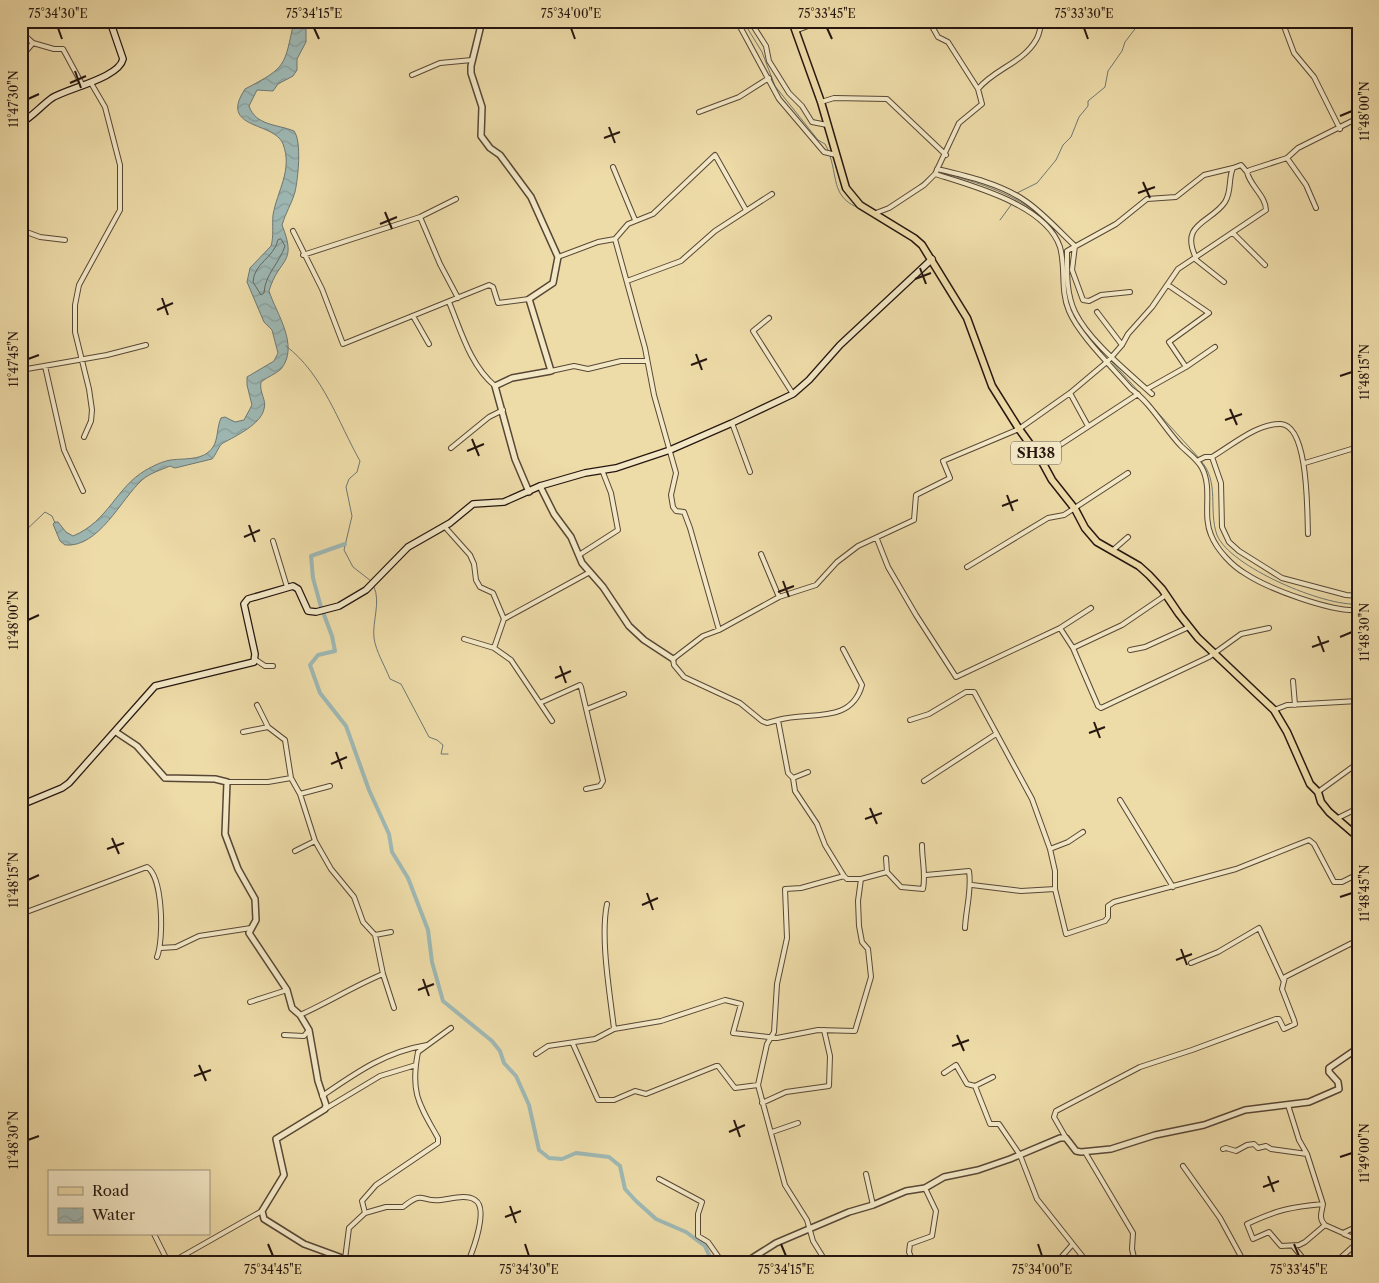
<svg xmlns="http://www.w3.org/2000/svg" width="1379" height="1283" viewBox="0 0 1379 1283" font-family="'Libre Caslon Text',serif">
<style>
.water{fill:url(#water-waves);stroke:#6e7772}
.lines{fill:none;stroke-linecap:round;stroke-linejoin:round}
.shore{stroke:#626762;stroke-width:1}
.stream{stroke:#6e7772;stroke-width:1}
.canal{stroke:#9eb8b4;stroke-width:4}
.minor-casing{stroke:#584736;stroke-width:6}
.tertiary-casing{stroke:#584736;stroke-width:8}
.secondary-casing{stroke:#261610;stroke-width:8}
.primary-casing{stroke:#261610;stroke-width:9}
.minor{stroke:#f3e8c6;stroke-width:4}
.tertiary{stroke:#f3e8c6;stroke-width:5}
.secondary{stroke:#f3e8c6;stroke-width:5.5}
.primary{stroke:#eddba8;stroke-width:6}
.ticks{fill:none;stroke:#261610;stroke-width:2}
.labels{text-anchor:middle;stroke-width:4;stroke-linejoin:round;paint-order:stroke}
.shield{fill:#f3e8c6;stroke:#645547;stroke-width:1}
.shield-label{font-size:14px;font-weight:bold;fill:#261610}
.neatline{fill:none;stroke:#261610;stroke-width:2}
.ticks-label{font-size:12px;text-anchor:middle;fill:#261610}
</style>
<defs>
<pattern id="water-waves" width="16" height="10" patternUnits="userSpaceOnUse" patternTransform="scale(1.25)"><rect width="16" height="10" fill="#9eb8b4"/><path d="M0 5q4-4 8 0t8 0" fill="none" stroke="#889d9a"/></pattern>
</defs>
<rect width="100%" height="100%" fill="#eddba8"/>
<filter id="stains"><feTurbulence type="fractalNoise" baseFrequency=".004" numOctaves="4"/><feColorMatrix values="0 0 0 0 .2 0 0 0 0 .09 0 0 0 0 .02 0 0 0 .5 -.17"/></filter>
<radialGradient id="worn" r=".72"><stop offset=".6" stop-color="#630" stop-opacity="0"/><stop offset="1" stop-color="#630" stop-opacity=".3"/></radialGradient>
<path class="water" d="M294 21H306V42L297 59V70L293 76 278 84 273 91 257 90 249 106C256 126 277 124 294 131 302 141 298 179 295 192 292 203 285 214 282 225 298 265 279 257 269 291 276 313 300 346 281 369 276 374 267 377 261 382 259 393 267 400 264 409 261 424 236 436 223 443 219 445 216 455 212 459L175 468 170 466C161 470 150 473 142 480 121 499 99 548 65 545L60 541 53 524 55 522H58L66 532 73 536C109 521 116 487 146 470 153 466 163 461 171 460 185 458 204 461 213 447 218 440 217 426 221 418L225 417 235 422 244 420 252 405 247 385V377L274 361 278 353 272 330 264 322 247 282 250 268 271 246C274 236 272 225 273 215 277 191 293 170 283 144 274 121 218 130 245 89 287 67 284 67 294 21Z"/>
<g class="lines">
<path class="shore" d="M281 239 285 246C279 264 265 274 264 293L261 295 253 282C254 263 274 258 278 240Z"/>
<path class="stream" d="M743 21 762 52 775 86 818 140 825 144 829 152
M830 156C838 181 832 198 861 209
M938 172C982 183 1060 205 1064 259
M914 190 933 173
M1015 194 1037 183 1056 160 1063 145 1071 137 1079 117 1088 106V101L1105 87 1108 71 1122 51 1125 42 1141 21
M1000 220 1011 205
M1065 273 1069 305 1078 321
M286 346C323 374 338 422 360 461L357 472 349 479 346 487 352 516 344 550 353 567 371 581
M1103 351 1109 358
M1111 361 1199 458
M1201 461C1220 482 1208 510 1217 535 1230 567 1325 607 1358 604
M21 535 45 512 52 516 55 523
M374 587C381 602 372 622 374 638 376 652 385 666 390 679L401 684 429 737 437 740 443 745 441 754H448"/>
<path class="canal" d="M321 607 313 578 311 556 345 544
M323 612 332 636 335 651 318 655 310 665 320 693 346 726 369 790 389 834 392 852 408 878 428 930 432 962 443 1001 492 1041 500 1051 504 1063 516 1076 529 1105 539 1150 549 1158 562 1159 576 1153 609 1157 620 1166 625 1189 636 1201 656 1219 686 1232 705 1246 712 1262"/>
<defs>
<path id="minor" d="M737 21 779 99 824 152 836 155
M750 21 766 46 769 61 789 93 802 106 812 122 827 125
M929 21 938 37 948 42 978 89
M1282 21 1294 53 1314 77 1340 129
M795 31 821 21
M21 32 33 43
M21 57 33 43 54 49H63L83 86
M412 75 440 63 472 60
M821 102 834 98 887 99 946 155
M699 112 739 97 769 78
M1287 158 1306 185 1316 208
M613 167 635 220
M937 169C967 176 1002 184 1027 202 1045 215 1059 231 1075 246L1072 270 1083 300 1089 301 1101 295 1130 292
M935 174C973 186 1046 205 1060 247 1066 268 1060 290 1069 311 1079 335 1113 368 1131 389 1151 403 1164 428 1181 446 1188 453 1197 459 1202 468 1213 489 1202 514 1211 535 1217 550 1232 566 1246 574 1269 589 1331 612 1358 610
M876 213 889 208 924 185 935 174 959 123 982 104 978 89C994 69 1023 63 1036 40 1040 34 1040 27 1042 21
M420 217 440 264 458 298
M21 230 40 237 65 240
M293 231 322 289 343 344 489 285 493 287 498 303 529 299
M1233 233 1265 265
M615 239 645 348 654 395 676 473 671 495 673 507 676 511 684 512 690 528 719 630
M303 255 420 217 456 199
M558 257 598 242 615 239 628 224 653 214 715 155 746 210
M1196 258C1179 223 1211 223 1225 202 1232 191 1228 179 1233 168L1241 165 1247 172
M1195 259 1224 282
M627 281 681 261 715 231 772 194
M449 302C461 331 470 365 495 386
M1097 312 1122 345
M413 316 429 344
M769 318 753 331 793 394
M45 366 64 450 83 491
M1186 367 1215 347
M21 370 107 355 146 345
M551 371 574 366 588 369 621 361H647
M1147 389 1186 367 1169 342 1209 313 1168 285
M1070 393 1088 426
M1152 394C1128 372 1089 341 1075 312 1066 293 1067 272 1067 251L1116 224 1147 199 1176 197 1204 175 1233 168
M732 423 750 472
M84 437 91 421 92 410 89 389 75 332V305L79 285 120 210V165L105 107 91 83
M451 448 489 417 503 410
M1212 457C1231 446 1257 423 1281 424 1309 426 1307 513 1308 534
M1040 458 1138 394
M1197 461 1205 457H1212L1221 483 1222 527 1229 542 1239 551 1282 578 1346 595 1358 596
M1305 463 1358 447
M445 527 470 555 474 564 476 580 480 587 493 593 504 619 494 648
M877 539 888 567 916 615 956 677 1060 628 1091 608
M273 541 287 587
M1112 551 1128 537
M761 554 779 597
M579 555 618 530 611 493 602 470
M967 567 1048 518 1064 515 1128 473
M504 619 590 572
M1060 628 1073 648 1098 706 1101 708 1209 657 1241 634 1269 628
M464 639 494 648 511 660 552 721
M1073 648 1122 625 1166 595
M1130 650 1145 647 1189 627
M256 660 265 666H273
M1293 681 1295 705
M542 702 580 685 581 687 603 781 600 786 586 789
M257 705 268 727 285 740 291 778 300 794 315 841 331 869 354 897 363 922 375 935 383 974 394 1008
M587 709 624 694
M1274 710 1287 705 1358 701
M778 720C809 711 851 725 862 685L843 649
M910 720 929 714 966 692H974L1032 799 1050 849 1055 871V889L1066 934 1105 921 1108 917V906L1114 902 1236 869 1309 840 1314 844 1334 882H1342L1358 874
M243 732 268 727
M793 778 808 772
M924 781 996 734
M227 782H268L291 778
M1318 792 1358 763
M300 794 330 786
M1120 800 1173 887
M1336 819 1358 808
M1050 849 1068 842 1083 832
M295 851 315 841
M886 858 887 872 901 887 923 889C926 874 922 861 922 845
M926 875 969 871C972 890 966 908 965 928
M861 879 887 872
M972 885 1021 891 1055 889
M607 904C600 938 610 994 614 1029
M21 914 147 867C163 877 164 939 157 957
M375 935 391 932
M161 948 176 947 199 936 251 928
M1191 963 1218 952 1259 928 1283 980
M250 1002 287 990
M300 1015C329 1002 354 986 383 974
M451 1028 418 1052C410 1093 419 1104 438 1138V1143L376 1185 362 1201 365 1213 386 1207H403C425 1189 420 1203 441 1200 451 1199 466 1194 475 1200 489 1208 473 1250 468 1262
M284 1035 304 1036 309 1030
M573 1044 598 1100H614L635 1091 646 1094 716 1066H718L735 1088 758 1085
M536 1054 548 1046 595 1039 614 1029 661 1021 725 1000 741 1004 733 1033 777 1038 818 1030 855 1031 871 977 868 949 862 942 859 926 858 901 861 879H847L844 876 825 845 817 824 795 791 793 778 788 773 778 720 767 723 762 721 740 703 684 677 674 665 673 659 703 636 719 630 779 597 816 585 837 562 858 546 914 520 916 495 950 478 943 461 1019 429 1070 393 1108 361 1122 345 1128 334 1152 307 1178 269 1266 210C1266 196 1250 186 1247 172L1250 170 1287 158 1298 148 1358 118
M944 1073 956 1065 967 1084 975 1086 993 1077
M975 1086 990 1124H999L1020 1155 1037 1199 1087 1262
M322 1096C357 1072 385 1052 427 1045
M762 1103 786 1092 829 1086 830 1056 824 1030
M1288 1105 1299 1140 1307 1154
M325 1109 380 1076 416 1065
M772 1132 798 1123
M1066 1138 1054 1117 1056 1111 1140 1067 1192 1050 1276 1019H1279L1284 1029 1295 1024 1294 1020 1282 989 1285 977 1358 940
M1223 1149 1226 1148 1236 1151 1247 1145 1254 1144 1258 1148 1266 1146 1271 1149 1307 1154 1323 1204C1290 1207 1277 1210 1247 1224L1253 1239 1269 1232 1281 1246 1299 1245 1305 1242 1325 1225 1343 1233 1358 1226
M1085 1152 1133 1233 1132 1249 1135 1262
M1183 1166 1220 1218 1244 1262
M866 1174 873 1205
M659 1179 702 1202 698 1214V1236L708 1242 722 1262
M1323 1204C1322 1212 1318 1218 1325 1225
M154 1234 168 1262
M1344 1234 1358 1240
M1293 1246 1306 1262
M345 1259 349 1228 365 1213
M172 1262 262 1211
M826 1262 813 1241 807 1220 785 1185 758 1085 767 1044 774 1032 777 984 787 938 785 889 801 888 844 876
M913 1262 909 1252 910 1244 932 1236 936 1211 925 1188
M1057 1262 1072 1245
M1336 1262 1358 1242"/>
<path id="tertiary" d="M482 21 471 66V73L482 107 481 136 490 148 500 155 531 197 558 257 553 283 529 299 551 371 512 378 495 386 515 459 529 492
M540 486 554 514 571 537 582 563 603 587 629 626 644 640 673 659
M116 732 137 746 165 778 215 779 227 782 225 834 238 869 255 899 256 920 249 933 287 990 292 1008 300 1015 309 1030 318 1081 326 1105 325 1109 276 1139 284 1175 262 1211 264 1219 304 1244 345 1259 344 1262
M746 1262 776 1243 849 1212 873 1205 906 1191 925 1188 944 1177 978 1170 1010 1159 1060 1138H1066L1076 1151 1081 1152 1111 1149 1155 1135 1204 1125 1245 1110 1309 1102 1339 1089 1338 1082 1329 1072V1068L1358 1048"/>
<path id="secondary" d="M21 123C33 116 41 106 52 98 68 88 119 78 123 59L110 21
M21 805 62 788 69 783 155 686 254 662 255 654 244 604 248 599 293 586 298 589 308 611 316 612 339 606 366 590 408 547 450 523 473 504 504 502 540 486 585 473 616 468 670 450 732 423 793 394 809 380 840 345 932 259"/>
<path id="primary" d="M792 21 821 102 846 188 860 205 914 238 922 245 967 318 992 386 1019 429 1040 458 1052 480 1075 509 1085 528 1097 542 1139 566 1149 575 1162 589 1179 614 1198 638 1274 710 1287 732 1310 784 1318 792 1321 802 1329 812 1358 837"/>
</defs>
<use href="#minor" class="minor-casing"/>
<use href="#tertiary" class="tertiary-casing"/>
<use href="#secondary" class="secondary-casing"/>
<use href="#primary" class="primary-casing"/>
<use href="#minor" class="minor"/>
<use href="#tertiary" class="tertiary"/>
<use href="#secondary" class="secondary"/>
<use href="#primary" class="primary"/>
</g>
<path class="ticks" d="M58 28 62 39M314 28 319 39M571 28 575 39M827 28 832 39M1084 28 1088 39M75 71 81 88M70 83 86 76M28 99 39 94M1340 116 1352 111M609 127 615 143M604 138 620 132M1143 182 1150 198M1138 193 1155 187M385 212 392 229M380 224 397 217M920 268 926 284M915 279 931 273M162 298 168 315M157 310 173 303M696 354 702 370M28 359 39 355M691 365 707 359M1340 376 1352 372M1230 409 1237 425M1225 420 1242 414M472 439 479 456M467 451 484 444M1007 495 1013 511M1002 506 1018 500M249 525 255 542M244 537 260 530M783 581 789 597M778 592 794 586M28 620 39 615M1318 636 1324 652M1340 637 1352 632M1312 647 1329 641M560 666 566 683M555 678 571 671M1094 722 1100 738M1089 733 1105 727M336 752 342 769M331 764 347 757M870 808 877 824M865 819 882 813M112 838 119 854M107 849 124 843M28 880 39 875M647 893 653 910M1340 897 1352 893M642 905 658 898M1181 949 1187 965M1176 960 1192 954M423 979 429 996M418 990 434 984M957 1035 964 1051M952 1046 969 1040M199 1065 206 1081M194 1076 211 1070M734 1120 740 1137M729 1132 745 1125M28 1140 39 1136M1340 1157 1352 1153M1268 1176 1274 1192M1263 1187 1279 1181M510 1206 516 1223M505 1217 521 1211M268 1244 273 1256M525 1244 529 1256M781 1244 786 1256M1038 1244 1042 1256M1294 1244 1299 1256"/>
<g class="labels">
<rect class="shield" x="1011" y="441.5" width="50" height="23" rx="4"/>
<g class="shield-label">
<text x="1036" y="458">SH38</text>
</g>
</g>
<rect width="1379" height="1283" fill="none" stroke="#eddba8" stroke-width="55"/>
<rect x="48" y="1170" width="162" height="65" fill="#f3e8c6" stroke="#a1947d"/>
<rect x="58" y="1187" width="25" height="8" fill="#eddba8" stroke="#a1947d"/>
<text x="92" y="1196" font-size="15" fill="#261610">Road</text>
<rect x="58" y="1208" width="25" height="15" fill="url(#water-waves)" stroke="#a1947d"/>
<text x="92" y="1220" font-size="15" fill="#261610">Water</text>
<rect x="28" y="28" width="1324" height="1228" class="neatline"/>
<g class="ticks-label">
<text x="58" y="18">75°34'30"E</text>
<text x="314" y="18">75°34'15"E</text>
<text x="571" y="18">75°34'00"E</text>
<text x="827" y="18">75°33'45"E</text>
<text x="1084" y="18">75°33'30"E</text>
<text transform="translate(14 99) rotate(-90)" y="4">11°47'30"N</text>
<text transform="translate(1365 111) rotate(-90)" y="4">11°48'00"N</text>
<text transform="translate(14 359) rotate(-90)" y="4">11°47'45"N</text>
<text transform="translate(1365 372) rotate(-90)" y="4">11°48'15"N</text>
<text transform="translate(14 620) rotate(-90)" y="4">11°48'00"N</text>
<text transform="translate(1365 632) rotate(-90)" y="4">11°48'30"N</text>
<text transform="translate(14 880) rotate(-90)" y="4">11°48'15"N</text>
<text transform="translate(1365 893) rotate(-90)" y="4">11°48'45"N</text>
<text transform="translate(14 1140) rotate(-90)" y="4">11°48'30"N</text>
<text transform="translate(1365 1153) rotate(-90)" y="4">11°49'00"N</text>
<text x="273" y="1274">75°34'45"E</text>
<text x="529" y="1274">75°34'30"E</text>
<text x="786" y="1274">75°34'15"E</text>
<text x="1042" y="1274">75°34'00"E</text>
<text x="1299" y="1274">75°33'45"E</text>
</g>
<rect width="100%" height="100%" filter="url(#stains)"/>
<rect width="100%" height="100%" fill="url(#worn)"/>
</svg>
